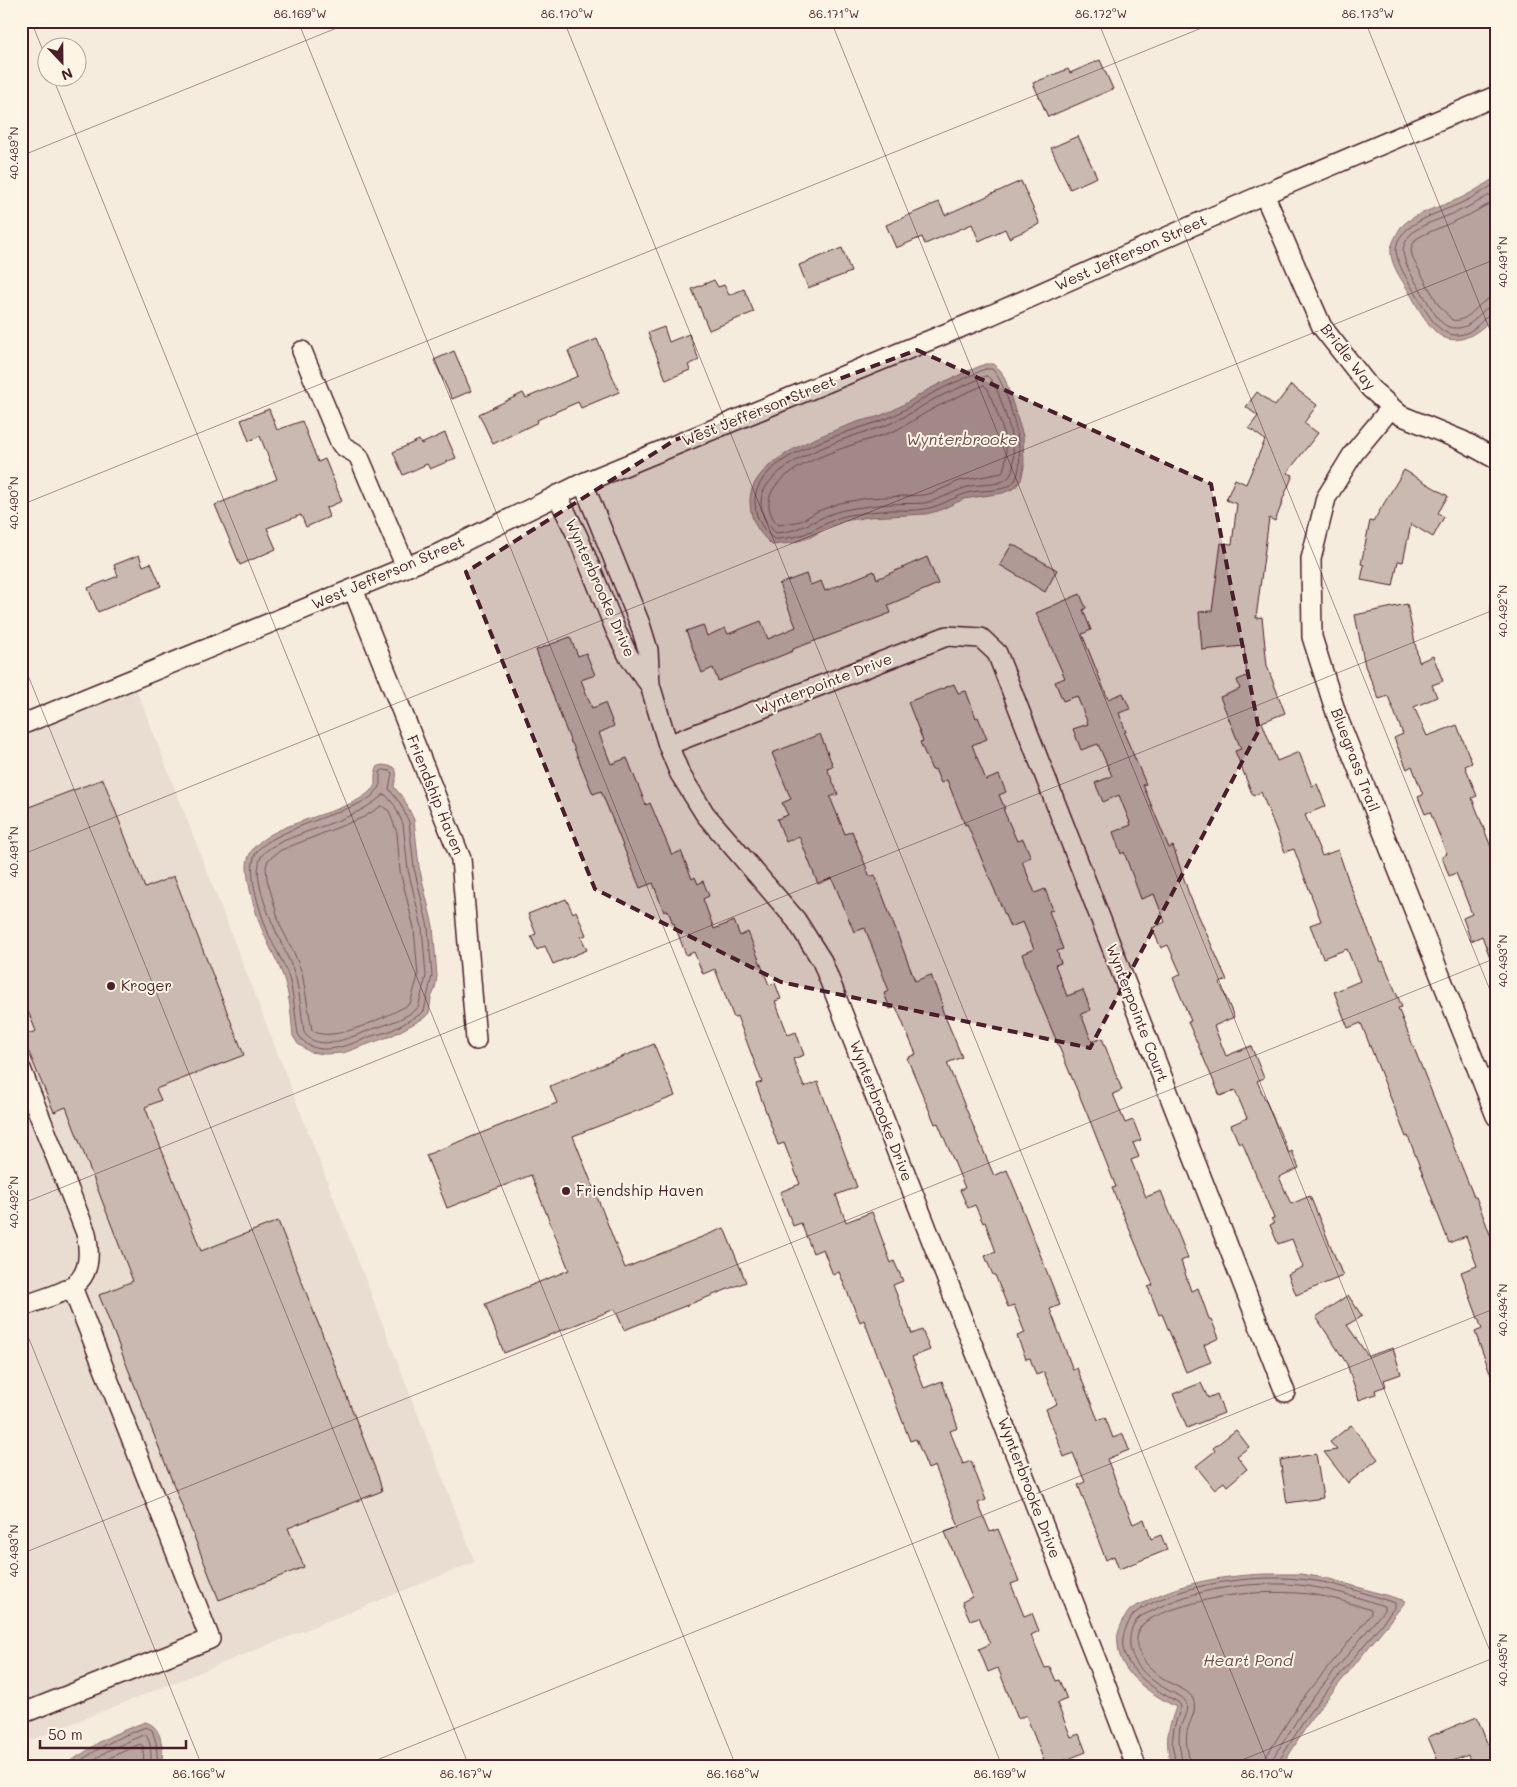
<svg xmlns="http://www.w3.org/2000/svg" width="1517" height="1787" viewBox="0 0 1517 1787" font-family="Mali,sans-serif">
<style>
.built{fill:#e8ddd0}
.water{fill:#b8a39e;stroke:#8c6e70}
.lines{fill:none;stroke-linecap:round;stroke-linejoin:round}
.shore{stroke:#765459;stroke-width:1}
.building{fill:#cab9b1;stroke:#4a1f2b}
.minor-casing{stroke:#4a1f2b;stroke-width:22}
.minor{stroke:#fcf5e5;stroke-width:19}
.marked{fill:#4a1f2b;fill-opacity:0.2;stroke:#4a1f2b;stroke-width:4;stroke-dasharray:10 6;stroke-linejoin:round}
.ticks{fill:none;stroke:#4a1f2b;stroke-width:1;stroke-opacity:0.45}
.poi-dot{fill:#4a1f2b;stroke:#fcf5e5;stroke-width:2}
.labels{text-anchor:middle;stroke-width:4;stroke-linejoin:round;paint-order:stroke}
.street-label{font-size:15px;fill:#4a1f2b;stroke:#fcf5e5}
.poi-label{font-size:15px;fill:#4a1f2b;stroke:#fcf5e5;text-anchor:start}
.water-label{font-size:16px;font-style:italic;fill:#704d53;stroke:#fcf5e5}
.neatline{fill:none;stroke:#4a1f2b;stroke-width:2}
.ticks-label{font-size:12px;text-anchor:middle;fill:#4a1f2b}
</style>
<rect width="100%" height="100%" fill="#f5ecde"/>
<filter id="ink" filterUnits="userSpaceOnUse"><feTurbulence type="fractalNoise" baseFrequency=".02" numOctaves="2"/><feDisplacementMap in="SourceGraphic" scale="10" xChannelSelector="R" yChannelSelector="G"/><feConvolveMatrix kernelMatrix="1 2 1 2 8 2 1 2 1" color-interpolation-filters="sRGB"/></filter>
<g filter="url(#ink)">
<path class="built" d="M132 678 475 1562 21 1744V723Z"/>
<path class="water" d="M1496 177V313C1483 331 1455 352 1435 331 1424 320 1416 304 1408 290 1401 279 1389 262 1391 248 1393 241 1397 233 1401 227 1413 213 1446 205 1463 197 1475 191 1485 184 1496 177Z
M985 364H994L1001 371 1006 382 1023 436 1024 467 1021 480 1015 488 1003 493 964 499 938 511 926 514 869 517 844 521 826 528 809 538 791 543 772 545C758 532 751 522 750 503 747 460 827 433 860 421 867 419 875 418 882 415 898 409 914 398 929 389 947 380 966 372 985 364Z
M1496 589V643C1490 625 1488 607 1496 589Z
M383 765 394 767C399 775 395 778 394 787L404 799 414 820 419 867 433 926 437 976 435 989 431 998 429 1013 424 1018 391 1036 343 1053 325 1054 310 1052 298 1044 293 1036C291 1016 290 995 283 976 278 961 270 949 264 934 256 916 248 888 247 868 245 819 355 819 375 785V774L378 766Z
M1265 1574H1300L1326 1578 1406 1601 1313 1716 1282 1766H1171C1165 1738 1167 1733 1176 1707 1152 1694 1120 1676 1118 1645 1118 1642 1117 1637 1118 1634 1119 1628 1126 1614 1130 1610 1133 1607 1139 1605 1143 1603 1181 1582 1223 1576 1265 1574Z
M145 1722C163 1726 163 1750 162 1766H56C73 1762 86 1751 101 1741 115 1733 130 1728 145 1722Z"/>
<g class="lines">
<path class="shore" d="M1496 183C1485 190 1475 197 1463 202 1444 212 1395 223 1396 251 1398 268 1411 285 1419 299 1427 312 1437 334 1455 335 1477 336 1484 312 1496 311
M1496 191C1482 200 1468 208 1452 214 1439 220 1421 224 1411 234 1407 238 1403 246 1403 251 1404 266 1417 283 1424 296 1431 307 1440 328 1454 328 1475 330 1479 306 1496 305
M1496 200 1469 215 1425 234 1416 239 1413 244 1411 250 1413 259 1438 304 1452 320C1471 324 1477 298 1496 297
M985 369H992C1004 381 1012 412 1016 429 1019 442 1024 473 1012 484 1001 492 984 490 971 492 955 496 942 506 925 509 914 511 902 510 891 510 877 511 863 513 849 515 834 518 822 526 807 533 797 537 785 539 774 539 763 530 756 519 755 504 752 455 848 433 883 420 901 414 917 401 933 393 950 384 968 377 985 369Z
M986 376C996 378 1003 409 1007 419 1011 431 1019 468 1008 478 999 486 982 484 971 486 955 490 941 500 924 503 913 504 901 503 890 504 875 505 860 507 844 510 820 515 802 532 776 533 767 525 762 516 761 504 759 467 837 441 865 432 873 429 880 428 887 425 904 418 919 408 934 399 951 391 969 384 986 376Z
M984 385 988 389C997 414 1014 447 1002 473L959 481 933 493 923 495 867 498 840 503 818 511 801 521 779 525C773 521 770 513 769 506 765 466 861 443 889 433 903 428 916 418 929 411 947 401 966 393 984 385Z
M384 770 390 771 392 773 389 789 400 803 409 822 414 868 428 927 432 976 424 1011 421 1014C411 1019 401 1026 390 1031 385 1033 378 1034 372 1036 350 1044 314 1062 298 1034 295 1016 294 996 289 978 284 961 273 947 267 930 260 911 244 866 258 850 272 833 336 814 358 804L371 797 380 787V772Z
M383 795H386L395 806 403 824 408 870 422 927 426 976 418 1008C406 1018 388 1024 373 1029 355 1035 317 1055 304 1032 301 1012 300 991 294 972 284 945 248 884 261 857 265 850 273 846 279 843 313 827 355 820 383 795Z
M382 806 389 811 397 833 400 871 414 928 418 976 410 1004C391 1014 330 1046 312 1030L302 973 295 955 280 925 267 879 266 867 268 860 281 850 364 817Z
M70 1766C83 1760 93 1752 105 1745 118 1738 132 1732 146 1727L152 1730 156 1742 158 1766
M85 1766 107 1751 145 1734C152 1742 151 1755 151 1766
M100 1766 111 1757 140 1744 143 1746 144 1766
M1176 1766 1172 1744 1174 1728 1181 1706 1178 1702C1152 1689 1109 1661 1127 1626 1129 1622 1131 1616 1135 1613 1158 1596 1202 1584 1231 1581 1253 1578 1277 1577 1299 1579 1331 1581 1364 1593 1395 1603V1607L1309 1713 1279 1761 1278 1766
M1182 1766C1182 1753 1177 1742 1180 1728 1182 1721 1189 1711 1186 1703 1184 1696 1174 1694 1168 1690 1152 1682 1132 1665 1130 1646 1129 1637 1131 1624 1139 1618 1142 1615 1148 1613 1152 1611 1193 1588 1253 1581 1299 1585 1328 1588 1357 1597 1384 1606V1610L1304 1709 1273 1758 1272 1766
M1190 1766C1189 1754 1185 1744 1187 1732 1189 1721 1198 1711 1193 1699 1189 1691 1180 1688 1172 1684 1158 1676 1141 1663 1137 1646 1136 1639 1138 1629 1143 1624 1156 1611 1214 1597 1233 1595 1254 1592 1276 1592 1297 1593 1322 1594 1347 1602 1371 1610V1614L1298 1705 1267 1755 1264 1766"/>
</g>
<path class="building" d="M1100 60 1113 89 1048 117 1033 83 1068 69 1070 73Z
M1078 136 1097 177 1070 189 1051 148Z
M1021 181 1040 224 1009 238 1005 229 979 241 972 224 925 244 922 237 896 248 886 225 939 202 945 215Z
M842 248 851 272 808 288 799 265Z
M714 280 718 287 724 285 729 295 744 289 754 312 709 330 692 289Z
M664 327 669 342 689 334 699 360 688 365 690 370 666 380 648 333Z
M597 339 619 392 581 408 578 402 537 420 538 422 493 444 479 414 523 393 526 398 578 376 568 351Z
M454 351 471 391 452 399 434 360Z
M1291 385 1317 405 1304 423 1318 433 1287 473 1293 475 1282 501H1283L1275 521 1269 518 1256 618 1262 617 1267 666 1285 713 1262 722 1277 761 1299 752 1312 786 1317 784 1326 806 1305 815 1322 856 1338 850 1350 885 1381 962 1383 961 1402 1007 1398 1008 1426 1078 1474 1197H1476L1496 1250V1383H1494L1475 1332 1482 1329 1461 1272 1477 1266 1466 1236 1449 1243 1408 1136 1406 1137 1361 1023 1348 1028 1334 992 1360 981 1347 949 1323 958 1310 925 1321 921 1294 849 1285 852 1261 792 1253 796 1235 751 1241 749 1220 697 1240 689 1237 680 1247 676 1244 646 1202 650 1199 612 1212 611 1221 543 1232 544 1237 504 1226 500 1235 479 1246 484 1265 440 1249 428 1258 416 1246 407 1257 392 1275 406Z
M269 409 277 430 302 421 318 462 325 459 342 501 326 508 329 517 306 527 301 515 267 528 276 549 240 565 215 505 277 479 260 436 249 441 241 420Z
M445 433 456 458 430 469 427 464 403 475 393 452 419 440 421 444Z
M1404 470 1448 496 1438 513 1444 517 1433 537 1411 524 1403 562 1398 561 1393 586 1361 580 1364 565 1361 564 1370 521 1373 522Z
M1012 544 1057 570 1045 592 1000 565Z
M139 555 143 566 151 563 161 586 98 612 88 588 118 576 114 565Z
M927 557 938 584 888 605 891 613 793 649V651L718 681 713 668 702 673 686 631 703 625 707 636 725 628 728 634 761 621 768 639 796 627 779 584 806 574 810 585 821 581 825 591 874 571 877 579Z
M1080 594 1086 608 1083 610 1091 630 1082 634 1108 699 1123 693 1130 709 1119 713 1126 732 1124 733 1146 784 1143 785 1169 848 1173 846 1189 894 1227 980 1220 983 1234 1017 1214 1026 1226 1056 1251 1046 1264 1078 1257 1081 1289 1153 1292 1151 1299 1168 1279 1177 1291 1204 1310 1196 1343 1276 1296 1295 1288 1274 1303 1267 1292 1239 1278 1244 1270 1225 1274 1223 1271 1219 1274 1218 1242 1142 1239 1144 1231 1125 1247 1118 1235 1090 1220 1096 1188 1022 1191 1021 1173 978 1181 974 1168 945 1161 948 1152 928 1165 922 1154 894 1141 899 1124 852 1121 854 1113 832 1131 825 1119 795 1103 802 1095 783 1112 776 1098 744 1081 750 1073 729 1088 724 1077 696 1063 701 1055 682 1065 678 1036 613Z
M1407 604 1419 662 1433 656 1443 681 1432 685 1437 697 1414 707 1427 736 1457 725 1472 763 1465 766 1477 796 1472 798 1496 860V968H1494L1482 936 1471 941 1463 918 1472 914 1456 873 1449 876 1442 857 1447 854 1430 812 1425 814 1418 797 1423 795 1412 766 1407 769 1394 738 1403 734 1388 696 1379 699 1365 666 1355 615Z
M570 637 578 656 586 653 595 675 581 680 592 708 605 703 614 726 599 733 611 764 627 758 646 805 650 803 672 855 681 851 692 879 695 877 698 884 703 881 709 896 703 899 714 929 734 921 740 936 748 932 769 985 775 983 781 999 775 1001 788 1035 796 1032 804 1055 793 1059 804 1087 818 1082 857 1187 836 1195 846 1222 872 1212 891 1263 894 1261 903 1281 893 1285 912 1334 922 1330 930 1350 912 1357 924 1388 942 1381 958 1428 950 1431 963 1464 971 1461 986 1500 978 1503 990 1532 998 1529 1019 1581 1011 1584 1024 1616 1032 1613 1039 1631 1031 1635 1045 1668 1050 1667 1056 1681 1059 1680 1067 1699 1057 1703 1071 1737 1079 1734 1086 1752 1050 1766H1046L1026 1715 1018 1719 998 1668 988 1672 979 1649 990 1644 979 1617 970 1620 962 1602 972 1597 945 1532 959 1527 935 1466 928 1469 916 1439 910 1441 864 1320 860 1322 839 1272 833 1275 823 1249 813 1253 801 1223 793 1226 780 1192 800 1184 784 1143 778 1145 756 1084 762 1082 737 1016 734 1018 715 969 703 974 694 952 686 955 674 923 673 924 668 910 664 912 653 883 640 888 601 791 593 794 572 743H571L536 650Z
M954 684 958 693 966 691 976 718 978 717 987 739 972 745 986 780 999 775 1006 792 999 795 1005 809H1003L1017 841 1023 839 1031 857 1022 861 1035 893 1045 889 1053 910 1049 911 1063 949 1057 951 1061 963 1055 965 1067 996 1083 990 1091 1010 1081 1014 1092 1042 1102 1038 1122 1090 1113 1094 1125 1123 1133 1120 1141 1140 1133 1143 1139 1157 1131 1160 1146 1197 1161 1191 1188 1258 1181 1261 1191 1291 1198 1288 1209 1319H1211L1219 1338 1204 1345 1211 1362 1186 1372 1162 1314 1159 1315 1148 1287 1153 1285 1112 1188 1116 1187 1090 1121 1034 987 1022 954 1034 949 1023 922 1010 927 967 824 965 825 947 780 941 783 935 769 932 770 920 742 923 741 908 702Z
M820 734 833 766 827 768 838 794 830 797 845 834 852 831 870 877 875 875 915 981 931 975 943 1006 941 1007 962 1057 947 1063 994 1176 1007 1170 1022 1206H1021L1060 1305 1050 1309 1073 1370 1077 1368 1098 1420 1105 1417 1113 1438 1123 1434 1129 1450 1107 1459 1133 1524 1144 1519 1151 1539 1161 1535 1167 1550 1119 1569 1114 1556 1106 1560 1097 1537H1099L1078 1485 1085 1482 1073 1453 1064 1457 1046 1409 1057 1404 1044 1372 1036 1375 1030 1358 1026 1359 1017 1336 1025 1333 1014 1305 1008 1307 995 1275H993L985 1256 996 1252 985 1222 983 1223 975 1205 968 1208 960 1190 965 1188 938 1123 935 1124 907 1058 916 1054 896 1007 890 1009 884 993 889 991 865 928 854 932 832 878 818 884 799 836 786 842 777 819 788 815 782 803 791 799 772 753Z
M103 779 145 888 174 876 244 1055 156 1089 161 1100 145 1107 201 1251 278 1221 378 1476 382 1491 288 1528 304 1567 219 1600 99 1295 133 1281 66 1107 54 1112 22 1036 36 1031 21 994V810Z
M566 899 573 913 576 911 586 935 581 937 587 950 553 964 545 946 537 950 531 936 536 934 528 914Z
M654 1044 675 1096 573 1136 625 1268 724 1228 746 1282 624 1330 615 1309 504 1353 485 1304 569 1270 531 1175 447 1208 426 1155 557 1103 550 1086Z
M1348 1295 1362 1316 1347 1325 1368 1356 1393 1348 1401 1374 1384 1380 1386 1386 1375 1390 1376 1394 1359 1400 1347 1364 1316 1317Z
M1201 1383 1208 1398 1217 1394 1224 1413 1187 1428 1173 1394Z
M1351 1425 1378 1459 1348 1483 1324 1452 1337 1450 1330 1442Z
M1236 1430 1249 1447 1237 1456 1247 1469 1227 1486 1224 1482 1214 1489 1196 1466 1215 1451 1213 1448Z
M1316 1454 1323 1498 1287 1503 1280 1460Z
M1477 1717 1496 1766H1472L1468 1755 1440 1766 1428 1737Z"/>
<g class="lines">
<defs>
<path id="minor" d="M1264 194 1322 327 1370 388 1400 415 1463 441 1496 459
M302 351 340 442C344 450 353 449 359 457L406 567
M1391 408 1353 454 1326 498 1311 559 1312 637 1337 716 1496 1116
M583 483 640 624 648 650 650 685
M557 495 578 537 616 631 629 657 650 685 668 745 680 774 705 814 796 920 822 961 1097 1662 1136 1766
M353 589 461 859 476 1040
M21 725 438 554 583 483 991 315 1264 194 1496 96
M668 745 947 636 981 638 997 653 1285 1392
M21 1069 86 1233C98 1290 64 1290 21 1307
M21 1714 210 1639 72 1287"/>
</defs>
<use href="#minor" class="minor-casing"/>
<use href="#minor" class="minor"/>
</g>
</g>
<path class="marked" d="M917 350 1211 484 1259 730 1090 1048 781 982 595 889 466 572 675 440Z"/>
<path class="ticks" d="M31 21 48 63M298 21 1002 1766M564 21 1269 1766M831 21 1496 1666M1098 21 1496 1005M1365 21 1496 345M53 78 736 1766M21 156 354 21M21 505 1219 21M21 658 469 1766M21 855 1496 259M21 1204 1496 609M21 1319 202 1766M21 1554 1496 958M362 1766 1496 1308M1227 1766 1496 1657"/>
<g class="poi-dot">
<circle cx="111" cy="986" r="5"/>
<circle cx="566" cy="1191" r="5"/>
</g>
<g class="labels">
<g class="street-label">
<text transform="translate(1131 253) rotate(-24)" y="5">West Jefferson Street</text>
<text transform="translate(1348 357) rotate(52)" y="5">Bridle Way</text>
<text transform="translate(759 411) rotate(-22)" y="5">West Jefferson Street</text>
<text transform="translate(388 573) rotate(-23)" y="5">West Jefferson Street</text>
<text transform="translate(600 588) rotate(66)" y="5">Wynterbrooke Drive</text>
<text transform="translate(824 684) rotate(-21)" y="5">Wynterpointe Drive</text>
<text transform="translate(1355 760) rotate(69)" y="5">Bluegrass Trail</text>
<text transform="translate(435 795) rotate(68)" y="5">Friendship Haven</text>
<text transform="translate(1137 1013) rotate(69)" y="5">Wynterpointe Court</text>
<text transform="translate(881 1111) rotate(69)" y="5">Wynterbrooke Drive</text>
<text transform="translate(1029 1488) rotate(69)" y="5">Wynterbrooke Drive</text>
</g>
<g class="poi-label">
<text x="121" y="991">Kroger</text>
<text x="576" y="1196">Friendship Haven</text>
</g>
<g class="water-label">
<text x="962" y="445">Wynterbrooke</text>
<text x="1248" y="1666">Heart Pond</text>
</g>
</g>
<rect width="1517" height="1787" fill="none" stroke="#fcf5e5" stroke-width="55"/>
<g transform="translate(62 62) rotate(158)"><circle r="24" fill="#fcf5e5" stroke="#b59f9b"/>
<path d="M0-4L9 19L0 12L-9 19Z" fill="#4a1f2b"/>
<text y="-8" font-size="14" font-weight="bold" text-anchor="middle" fill="#4a1f2b">N</text>
</g>
<path d="M40 1740v8h146v-8" fill="none" stroke="#4a1f2b" stroke-width="2.5"/>
<text x="48" y="1740" font-size="15" fill="#4a1f2b" stroke="#fcf5e5" stroke-width="4" paint-order="stroke">50 m</text>
<rect x="28" y="28" width="1462" height="1732" class="neatline"/>
<g class="ticks-label">
<text x="300" y="18">86.169°W</text>
<text x="567" y="18">86.170°W</text>
<text x="834" y="18">86.171°W</text>
<text x="1101" y="18">86.172°W</text>
<text x="1368" y="18">86.173°W</text>
<text transform="translate(14 153) rotate(-90)" y="4">40.489°N</text>
<text transform="translate(1503 262) rotate(-90)" y="4">40.491°N</text>
<text transform="translate(14 503) rotate(-90)" y="4">40.490°N</text>
<text transform="translate(1503 611) rotate(-90)" y="4">40.492°N</text>
<text transform="translate(14 852) rotate(-90)" y="4">40.491°N</text>
<text transform="translate(1503 961) rotate(-90)" y="4">40.493°N</text>
<text transform="translate(14 1202) rotate(-90)" y="4">40.492°N</text>
<text transform="translate(1503 1310) rotate(-90)" y="4">40.494°N</text>
<text transform="translate(14 1551) rotate(-90)" y="4">40.493°N</text>
<text transform="translate(1503 1660) rotate(-90)" y="4">40.495°N</text>
<text x="199" y="1778">86.166°W</text>
<text x="466" y="1778">86.167°W</text>
<text x="733" y="1778">86.168°W</text>
<text x="1000" y="1778">86.169°W</text>
<text x="1267" y="1778">86.170°W</text>
</g>
</svg>
